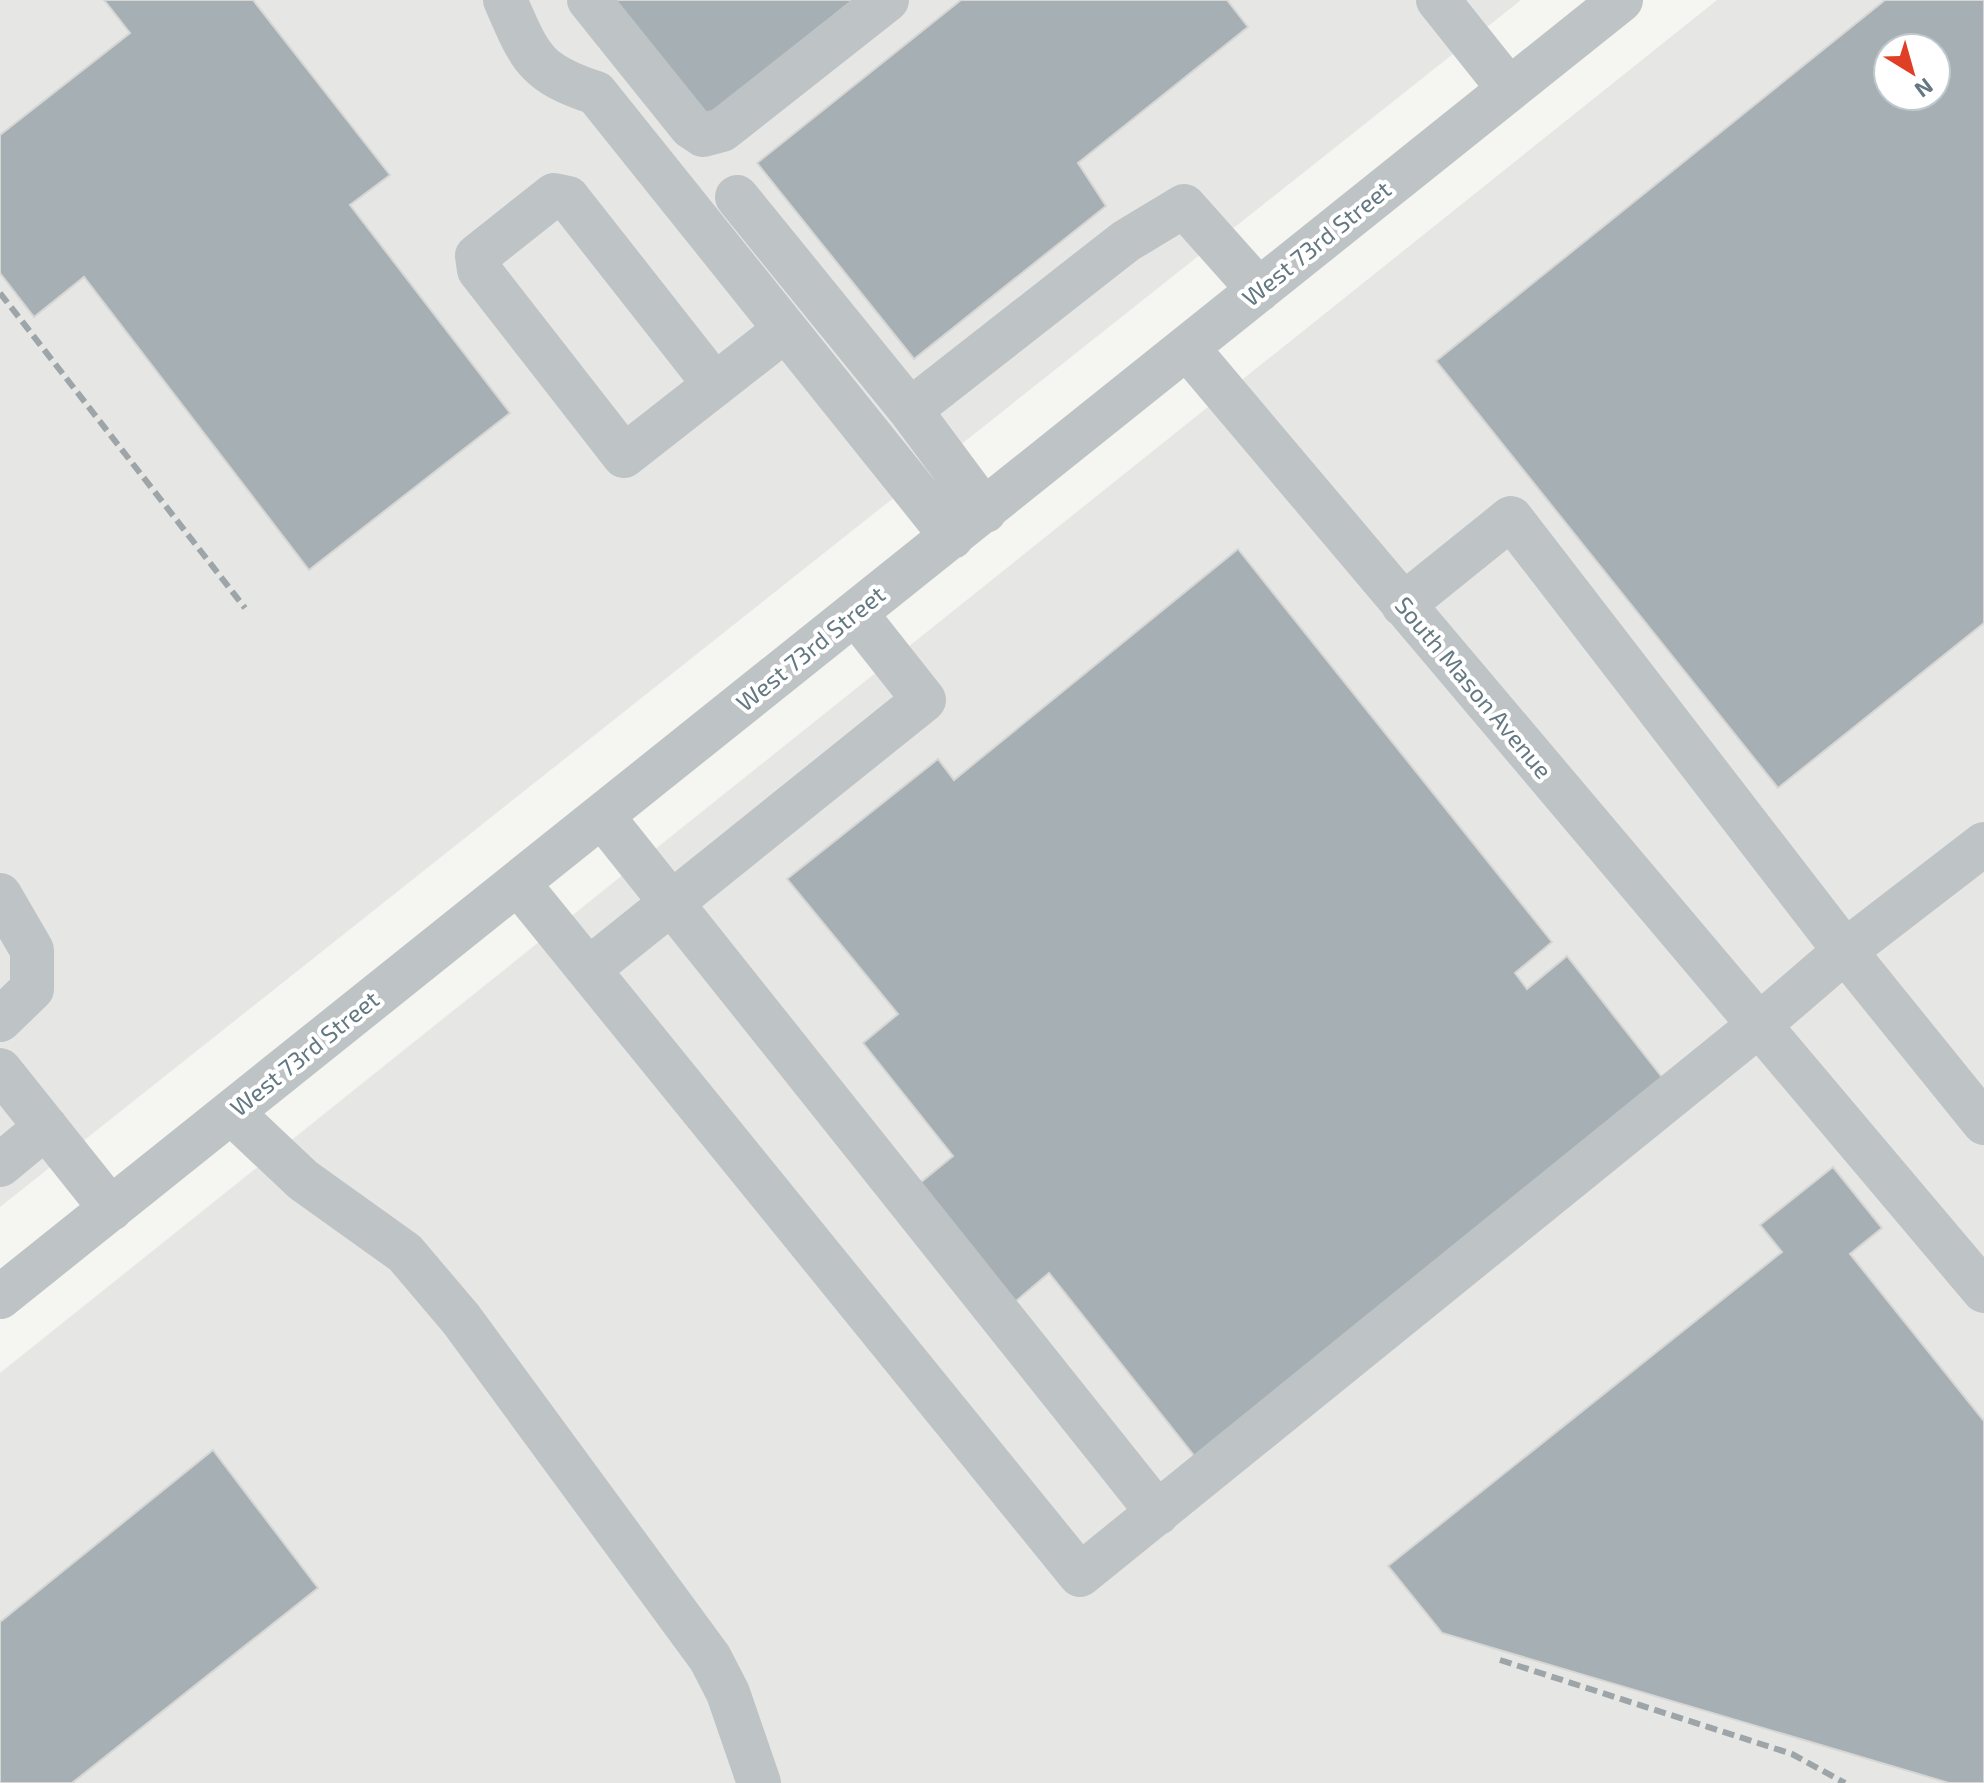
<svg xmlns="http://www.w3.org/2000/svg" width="1984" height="1783" viewBox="0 0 1984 1783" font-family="'Exo 2',sans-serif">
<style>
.built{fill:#e6e6e5;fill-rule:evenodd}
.building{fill:#a6b0b4;stroke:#d6d6d4;stroke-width:2;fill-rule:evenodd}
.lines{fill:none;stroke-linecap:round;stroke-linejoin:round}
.minor{stroke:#bec3c5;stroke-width:44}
.rail{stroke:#9da5a9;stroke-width:6;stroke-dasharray:12 6;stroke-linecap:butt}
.labels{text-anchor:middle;stroke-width:8;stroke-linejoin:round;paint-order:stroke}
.street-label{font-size:24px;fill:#647882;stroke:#fff}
</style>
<rect width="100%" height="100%" fill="#f5f5f1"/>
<path class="built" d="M0 0H1521L0 1207Z
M1717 0H1984V1783H0V1373ZM1888 48H1936V96H1888Z"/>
<path class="building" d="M104 0H253L390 175 350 205 510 413 309 570 84 277 34 317 0 273V135L130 33Z
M614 0H853L708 117Z
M961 0H1227L1248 27 1078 163 1106 206 914 359 757 163Z
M1885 0H1984V623L1778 788 1436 361ZM1888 48H1936V96H1888Z
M1238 549 1552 942 1515 973 1527 989 1567 956 1665 1081 1196 1458 1049 1273 1009 1307 915 1187 953 1156 863 1043 898 1014 787 879 938 759 954 780Z
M1833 1167 1882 1228 1850 1254 1984 1421V1783H1949L1442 1633 1388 1566 1782 1252 1760 1225Z
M213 1450 318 1588 72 1783H0V1622Z"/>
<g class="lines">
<path class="minor" d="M505 0C530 57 534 73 596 93L952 537
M589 0 691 127 703 135 722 130 887 0
M1438 0 1509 89
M737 197 910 410 985 511
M1188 349 1984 1291
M715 385 568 198 554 195 477 256 479 270 624 456 785 330
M910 410 1126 241 1184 206 1259 290
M1403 605 1511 518 1845 951 1984 844
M602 816 1158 1513
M518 883 1080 1575 1758 1026 1845 951 1984 1123
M0 895 32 950V989L0 1020
M589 969 924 700 856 614
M0 1070 111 1209
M232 1113 303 1180 405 1253 461 1319 710 1658 728 1693 759 1783
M0 1165 46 1127
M0 1297 1621 0"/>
<path class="rail" d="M0 293 245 608
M1500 1660 1792 1754 1845 1783"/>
</g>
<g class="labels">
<g class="street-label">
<text transform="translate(1317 244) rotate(-39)" y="8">West 73rd Street</text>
<text transform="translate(811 649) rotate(-39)" y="8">West 73rd Street</text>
<text transform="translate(1473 688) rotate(50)" y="8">South Mason Avenue</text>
<text transform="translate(305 1054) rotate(-39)" y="8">West 73rd Street</text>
</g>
</g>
<g transform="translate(1912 72) rotate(143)"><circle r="38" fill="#ffffff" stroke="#c1c9cd" stroke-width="2"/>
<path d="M0-6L14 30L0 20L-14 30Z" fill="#e03f26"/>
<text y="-12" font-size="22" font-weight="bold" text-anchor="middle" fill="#647882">N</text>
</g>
</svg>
